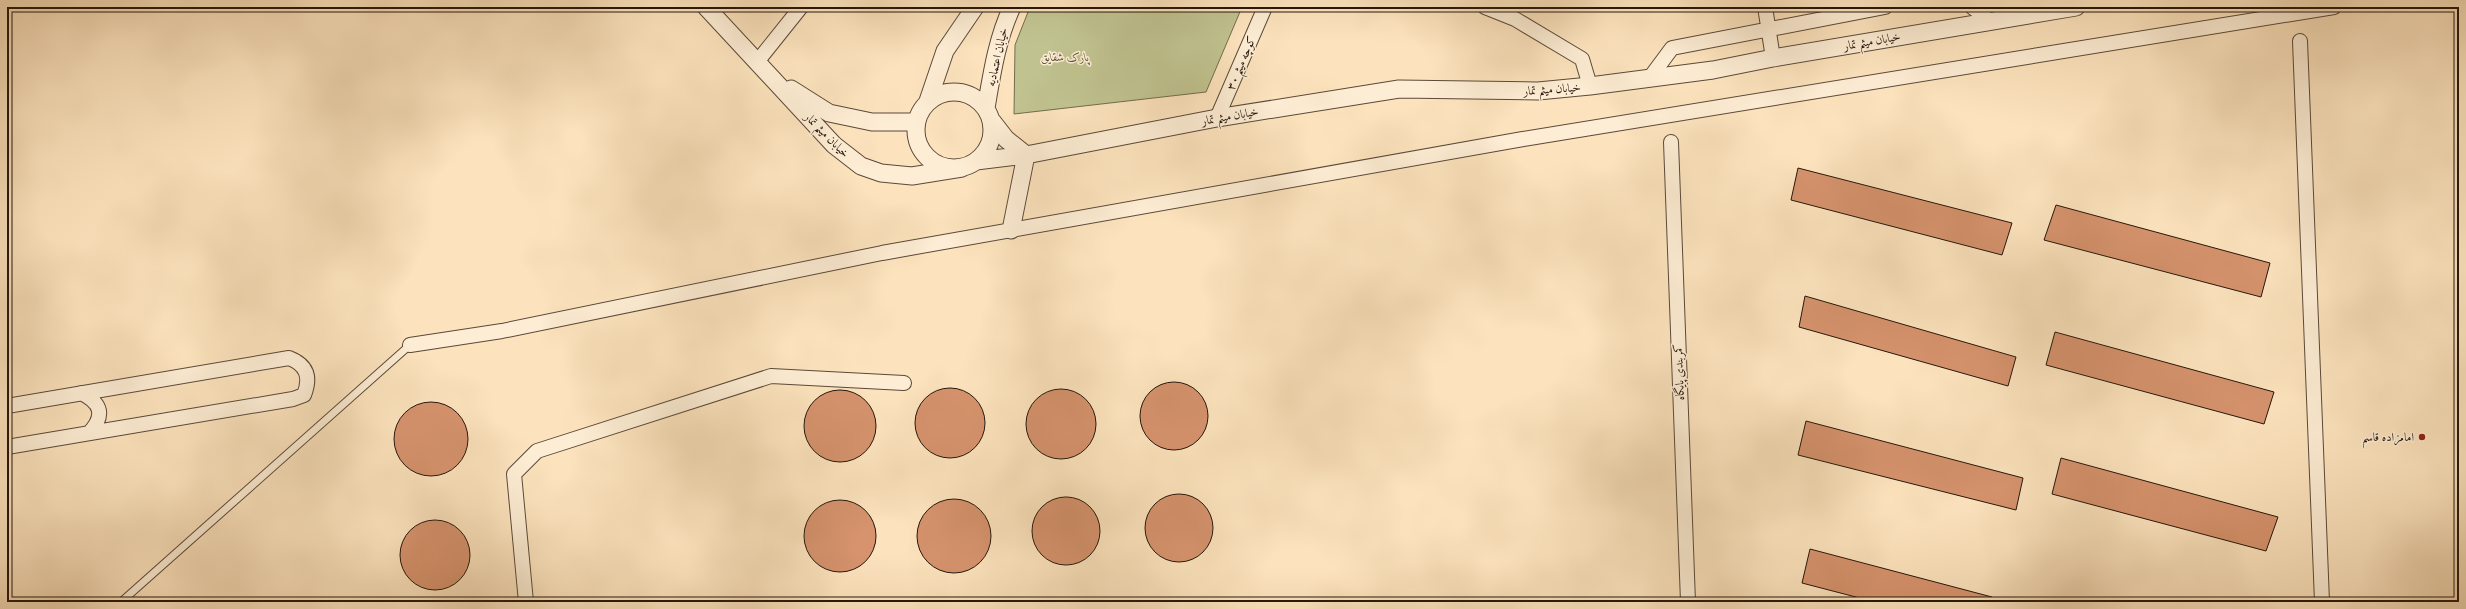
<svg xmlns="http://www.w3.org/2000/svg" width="2466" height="609" viewBox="0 0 2466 609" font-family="'Sorts Mill Goudy',Amiri,serif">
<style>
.green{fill:#c0c390;stroke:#726c4e}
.building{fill:#d6936d;stroke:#25160c}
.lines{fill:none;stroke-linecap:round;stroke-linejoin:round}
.service-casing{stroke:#5b4938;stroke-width:9}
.minor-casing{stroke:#5b4938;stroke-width:16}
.tertiary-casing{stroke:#5b4938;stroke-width:19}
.service{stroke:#fdedd4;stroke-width:7}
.minor{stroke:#fdedd4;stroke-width:14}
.tertiary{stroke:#fdedd4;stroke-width:17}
.poi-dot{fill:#8f2418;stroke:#fdedd4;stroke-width:1.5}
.labels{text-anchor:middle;stroke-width:3;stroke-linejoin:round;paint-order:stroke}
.street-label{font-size:12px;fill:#25160c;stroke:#fdedd4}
.park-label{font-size:12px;font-style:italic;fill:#5b533a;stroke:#fdedd4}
.poi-label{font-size:12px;fill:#25160c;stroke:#fdedd4;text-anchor:end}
</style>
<rect width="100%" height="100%" fill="#fce3bd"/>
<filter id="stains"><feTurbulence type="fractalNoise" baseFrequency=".005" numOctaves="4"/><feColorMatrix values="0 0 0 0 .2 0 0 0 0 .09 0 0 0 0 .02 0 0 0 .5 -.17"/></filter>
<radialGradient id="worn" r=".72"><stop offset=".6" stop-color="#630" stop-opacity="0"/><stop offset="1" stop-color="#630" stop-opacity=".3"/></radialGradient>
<path class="green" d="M1030 7H1242L1206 92 1014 114 1015 45Z"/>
<path class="building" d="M1798 168 2012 223 2002 255 1791 200Z
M2056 205 2270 263 2261 297 2044 240Z
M1805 296 2016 357 2008 386 1799 327Z
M2055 332 2274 392 2264 424 2046 365Z
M1140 416a34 34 0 1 1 68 0a34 34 0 1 1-68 0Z
M915 423a35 35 0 1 1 70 0a35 35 0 1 1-70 0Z
M1026 424a35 35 0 1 1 70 0a35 35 0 1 1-70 0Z
M804 426a36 36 0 1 1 72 0a36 36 0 1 1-72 0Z
M394 439a37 37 0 1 1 74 0a37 37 0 1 1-74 0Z
M1806 421 2023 478 2016 510 1798 455Z
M2061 458 2278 517 2266 551 2052 494Z
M1145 528a34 34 0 1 1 68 0a34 34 0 1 1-68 0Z
M1032 531a34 34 0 1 1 68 0a34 34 0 1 1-68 0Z
M917 536a37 37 0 1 1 74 0a37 37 0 1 1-74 0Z
M804 536a36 36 0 1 1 72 0a36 36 0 1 1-72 0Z
M400 555a35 35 0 1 1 70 0a35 35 0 1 1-70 0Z
M1810 549 1992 597V602H1875L1802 583Z"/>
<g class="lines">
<defs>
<path id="service" d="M121 602 410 345"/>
<path id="minor" d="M1485 7 1515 19 1582 59 1590 86
M1765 7 1773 58
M1972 7 1990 21
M2300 41 2322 602
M757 62 801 7
M1649 79 1672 48 1885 7
M1217 118 1265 7
M1671 142 1688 602
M410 345 502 331 882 253 1523 139 2334 7
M81 393C102 403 105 416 89 433
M7 406 289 358C307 365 311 377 304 395L293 399 7 447
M526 602 514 474 537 451 771 376 904 383"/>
<path id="tertiary" d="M706 7 834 145 861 166 881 173 912 176 962 168
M791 89 829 113 872 122H916
M916 130a38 38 0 1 1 76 0a38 38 0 1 1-76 0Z
M928 101 945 51 975 7
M986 108C992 73 997 39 1012 7
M992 121 1006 139 1026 155
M976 161 1026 155 1217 118 1399 89 1538 91 1590 86 1713 70 1773 58 2076 7
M1011 230 1026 155"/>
</defs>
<use href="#service" class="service-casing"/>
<use href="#minor" class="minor-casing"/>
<use href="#tertiary" class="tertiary-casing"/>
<use href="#service" class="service"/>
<use href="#minor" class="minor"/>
<use href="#tertiary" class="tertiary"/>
</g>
<circle class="poi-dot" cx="2422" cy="437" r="4"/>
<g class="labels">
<g class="street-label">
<text transform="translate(1872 41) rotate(-10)" y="4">خیابان میثم تمار</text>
<text transform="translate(997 57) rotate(-77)" y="4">خیابان اعتمادیه</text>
<text transform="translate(1241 63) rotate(-67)" y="4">کوچه میثم ۳۰</text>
<text transform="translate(1552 89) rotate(-4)" y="4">خیابان میثم تمار</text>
<text transform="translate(1230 116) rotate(-10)" y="4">خیابان میثم تمار</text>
<text transform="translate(827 135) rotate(45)" y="4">خیابان میثم تمار</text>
<text transform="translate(1679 372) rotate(-92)" y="4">کمربندی پایگاه</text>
</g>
<g class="park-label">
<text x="1065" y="61">پارک شقایق</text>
</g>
<g class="poi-label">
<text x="2414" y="441">امامزاده قاسم</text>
</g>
</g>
<rect width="2466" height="609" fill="none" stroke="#fce3bd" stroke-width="24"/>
<rect x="8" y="8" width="2450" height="593" fill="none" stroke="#25160c" stroke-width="2"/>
<rect x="12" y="12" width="2442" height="585" fill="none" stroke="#25160c"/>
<rect width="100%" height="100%" filter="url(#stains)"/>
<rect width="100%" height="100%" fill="url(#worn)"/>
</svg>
